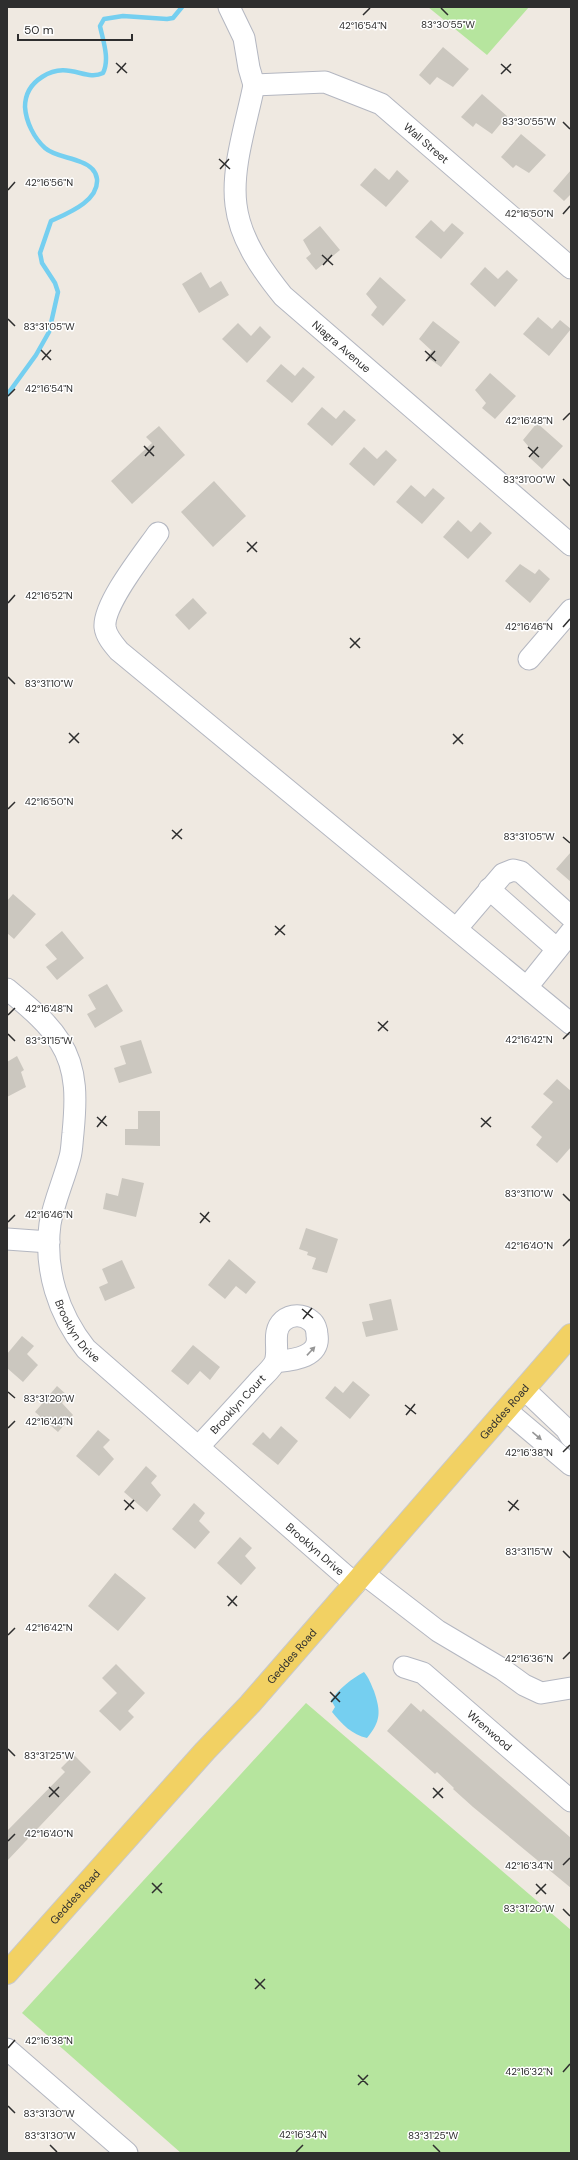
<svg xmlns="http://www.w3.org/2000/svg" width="578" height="2160" viewBox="0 0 578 2160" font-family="'DM Sans',sans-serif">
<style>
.green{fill:#b6e59e}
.water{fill:#75cff0}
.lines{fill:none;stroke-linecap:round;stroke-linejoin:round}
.stream{stroke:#75cff0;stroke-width:4.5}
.building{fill:#cbc7bf}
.minor-casing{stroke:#b4b7c1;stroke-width:23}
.major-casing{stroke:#c9c9c9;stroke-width:24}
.minor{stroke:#fff;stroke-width:21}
.major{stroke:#f2d163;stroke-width:22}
.oneway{fill:#969696}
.ticks{fill:none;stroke:#2e2e2e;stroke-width:1.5}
.labels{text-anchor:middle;stroke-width:3;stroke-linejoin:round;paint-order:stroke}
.street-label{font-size:11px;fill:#2e2e2e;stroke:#fff}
.ticks-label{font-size:10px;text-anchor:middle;fill:#2e2e2e;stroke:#fff;stroke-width:3;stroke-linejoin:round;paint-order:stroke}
</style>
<rect width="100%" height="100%" fill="#efe9e1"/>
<path class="green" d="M428 7H529L487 55Z
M306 1703 571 1930V2153H181L22 2013Z"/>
<path class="water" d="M364 1672C369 1678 371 1684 374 1691 381 1712 381 1721 367 1738 352 1735 342 1724 332 1712L335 1707 331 1700C340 1688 351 1679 364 1672Z"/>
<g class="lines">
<path class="stream" d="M7 395 36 355 49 332 58 292 55 283 42 263 40 253 51 221C68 213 99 201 97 179 96 170 89 165 81 162 70 157 54 156 45 148 34 138 26 122 25 107 25 94 31 84 42 77 69 60 85 82 103 73 110 59 103 41 100 26L104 19 123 16 167 19 173 18 182 7"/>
</g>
<path class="building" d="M443 47 469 69 453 87 437 77 430 85 419 75Z
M482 94 507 116 492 134 476 123 473 127 461 117Z
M521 134 546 155 529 173 516 165 513 168 501 157Z
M375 168 389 180 397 170 409 181 386 207 360 185Z
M571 170V194L564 201 553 191Z
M431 220 444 232 452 223 464 233 441 259 415 237Z
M320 226 340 250 316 270 306 258 311 254 303 240Z
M485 267 498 279 507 270 518 280 495 307 470 284Z
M201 272 210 288 221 281 229 295 199 313 182 284Z
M380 277 406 300 383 326 371 315 377 307 366 294Z
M538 317 552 329 560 320 571 329 549 356 523 334Z
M433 321 460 342 441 367 427 357 432 351 419 339Z
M238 323 251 336 260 326 271 337 247 363 222 339Z
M281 364 295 376 303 367 315 377 292 403 266 381Z
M490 373 516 396 495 419 482 408 486 403 475 390Z
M322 407 336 419 344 410 356 420 332 446 307 424Z
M537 423 563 446 542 469 530 458 534 453 523 440Z
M159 426 185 455 132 504 111 481 152 443 146 437Z
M364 447 377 459 386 450 397 460 374 486 349 464Z
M214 481 246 516 213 547 181 512Z
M411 485 425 497 433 488 445 498 422 524 396 502Z
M458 520 471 532 480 522 492 533 468 559 443 537Z
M520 564 535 574 539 569 550 579 530 603 505 581Z
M193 598 207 613 189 630 175 615Z
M571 852V882L556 869Z
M13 894 36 914 14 939 7 933V901Z
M62 931 84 958 57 980 46 967 57 959 45 945Z
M107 984 123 1011 95 1028 87 1014 96 1009 88 995Z
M141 1040 152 1073 119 1083 114 1068 126 1064 120 1046Z
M17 1056 24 1070 21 1072 26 1087 7 1097V1062Z
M557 1079 571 1091V1147L557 1163 536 1145 542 1137 531 1127 553 1102 543 1094Z
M138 1111H160V1146L125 1145V1129H138Z
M122 1178 144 1183 136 1217 103 1209 106 1193 118 1196Z
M306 1228 338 1239 327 1273 312 1269 316 1258 307 1255 308 1252 299 1249Z
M229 1259 256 1282 246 1294 236 1286 225 1299 208 1285Z
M122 1260 135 1288 105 1301 99 1287 108 1283 102 1269Z
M391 1299 398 1330 366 1337 362 1322 373 1320 369 1304Z
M22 1336 34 1346 27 1354 38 1365 23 1382 7 1368V1354Z
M193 1345 220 1367 210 1380 200 1371 188 1385 171 1371Z
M353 1381 370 1395 350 1419 325 1398 335 1386 343 1393Z
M57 1386 68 1396 62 1403 73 1415 58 1432 35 1412Z
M281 1426 298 1441 278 1465 252 1444 263 1432 270 1439Z
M98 1430 110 1440 103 1447 114 1459 99 1476 76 1456Z
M146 1466 157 1476 151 1483 161 1495 147 1512 124 1492Z
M194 1503 205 1513 199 1521 210 1532 195 1549 172 1529Z
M240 1537 252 1548 245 1556 256 1568 241 1585 217 1563Z
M115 1573 146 1598 118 1631 88 1606Z
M116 1664 145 1693 128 1711 134 1717 120 1731 99 1711 117 1693 102 1678Z
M411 1703 421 1712 423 1709 571 1838V1888L473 1807 453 1789 454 1788 437 1772 435 1774 387 1731Z
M74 1755 91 1772 7 1861V1831L65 1772 61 1768Z"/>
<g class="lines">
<defs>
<g id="minor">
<path d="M229 7 244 38 249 68 254 85"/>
<path id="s1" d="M254 85C247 121 231 168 236 205 240 239 262 270 283 296L571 545"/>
<path id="s2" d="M254 85 325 82 381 104 571 268"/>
<path d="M158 533C144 553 103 604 105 627 106 636 113 644 119 651L571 1024"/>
<path d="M529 659 571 610"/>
<path d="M489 889 557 949"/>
<path d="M457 928 503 874 513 870 521 872 571 917"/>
<path d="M527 987 571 932"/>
<path id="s3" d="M7 989C26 1005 47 1021 60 1042 78 1070 76 1102 73 1133 72 1141 72 1150 70 1157 64 1180 54 1201 50 1224 44 1269 58 1314 86 1349L355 1584"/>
<path d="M7 1239 49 1242"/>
<path d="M525 1390 566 1429 571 1437"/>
<path d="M507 1411 571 1465"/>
<path id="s4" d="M199 1446C219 1425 238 1404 257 1383 262 1377 272 1369 275 1362 280 1349 271 1332 283 1321 291 1314 303 1314 311 1321 315 1324 317 1330 317 1335 321 1358 291 1360 275 1362"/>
<path d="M364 1574 438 1631 502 1669 524 1685 541 1693 571 1688"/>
<path id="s5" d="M404 1667 423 1673 571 1801"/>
<path d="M7 2049 127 2153"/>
</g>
<g id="major">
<path id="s6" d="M7 1973 205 1751 250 1704 571 1335"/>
</g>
</defs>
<use href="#minor" class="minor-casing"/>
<use href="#major" class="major-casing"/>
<use href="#minor" class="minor"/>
<use href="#major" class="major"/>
</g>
<defs><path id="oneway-solid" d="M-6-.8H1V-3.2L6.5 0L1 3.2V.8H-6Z"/></defs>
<g class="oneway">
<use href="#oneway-solid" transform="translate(311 1351) rotate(-47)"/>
<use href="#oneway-solid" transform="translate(537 1436) rotate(40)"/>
</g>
<path class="ticks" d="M441 8 448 15M363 15 370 8M116 63 127 73M501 64 511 73M117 73 126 63M501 74 511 64M563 122 570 129M219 159 230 169M220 169 229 159M8 190 15 182M563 214 570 206M322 255 333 265M323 265 332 255M8 319 15 326M41 350 51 360M425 351 436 361M42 360 51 350M426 361 435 351M8 396 15 389M563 420 570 413M144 446 154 456M528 447 539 457M145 456 154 446M529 457 538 447M563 479 570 486M247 542 257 552M247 552 257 542M8 603 15 595M563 627 570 619M350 638 360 648M350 648 360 638M8 677 15 684M69 733 79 743M453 734 463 744M69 743 79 733M453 744 463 734M8 809 15 802M172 830 182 839M563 837 570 843M172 839 182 829M275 926 285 935M275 935 285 925M8 1015 15 1008M378 1022 388 1031M378 1031 388 1021M8 1034 15 1041M563 1039 570 1032M97 1117 107 1126M481 1118 491 1127M97 1127 106 1116M481 1127 491 1117M563 1194 570 1201M200 1213 210 1222M8 1222 15 1215M200 1223 209 1212M563 1246 570 1239M302 1309 313 1318M303 1319 312 1308M8 1392 15 1398M405 1405 416 1414M406 1415 415 1404M8 1428 15 1421M563 1452 570 1445M124 1500 134 1509M508 1501 519 1510M125 1510 134 1500M509 1511 518 1500M563 1551 570 1558M227 1596 237 1606M228 1606 237 1596M8 1635 15 1628M563 1659 570 1652M330 1692 340 1702M331 1702 340 1692M8 1749 15 1756M49 1787 59 1797M433 1788 443 1798M49 1797 59 1787M433 1798 443 1788M8 1841 15 1834M563 1865 570 1858M152 1883 162 1893M536 1884 546 1894M152 1893 162 1883M536 1894 546 1884M563 1909 570 1916M255 1979 265 1989M255 1989 265 1979M8 2048 15 2040M563 2072 570 2064M358 2075 368 2085M358 2085 368 2075M8 2106 15 2113M50 2145 57 2152M433 2145 440 2152M296 2152 303 2145"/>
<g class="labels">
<g class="street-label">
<text dy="4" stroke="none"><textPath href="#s2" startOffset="191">Wall Street</textPath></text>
<text dy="4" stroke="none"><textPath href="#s1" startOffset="303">Niagra Avenue</textPath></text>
<text dy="4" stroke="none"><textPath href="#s3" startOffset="377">Brooklyn Drive</textPath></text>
<text dy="4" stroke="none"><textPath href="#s4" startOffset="57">Brooklyn Court</textPath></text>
<text dy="4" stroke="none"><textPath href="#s6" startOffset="750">Geddes Road</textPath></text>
<text dy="4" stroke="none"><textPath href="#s3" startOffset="701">Brooklyn Drive</textPath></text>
<text dy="4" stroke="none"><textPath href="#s6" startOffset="426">Geddes Road</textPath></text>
<text dy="4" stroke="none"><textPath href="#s5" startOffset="108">Wrenwood</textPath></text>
<text dy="4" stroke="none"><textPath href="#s6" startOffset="102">Geddes Road</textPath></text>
</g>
</g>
<g class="ticks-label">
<text x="448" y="28">83°30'55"W</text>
<text x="363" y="29">42°16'54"N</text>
<text x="529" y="125">83°30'55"W</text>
<text x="49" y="186">42°16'56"N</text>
<text x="529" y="217">42°16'50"N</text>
<text x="49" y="330">83°31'05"W</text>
<text x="49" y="392">42°16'54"N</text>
<text x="529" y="424">42°16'48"N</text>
<text x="529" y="483">83°31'00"W</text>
<text x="49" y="599">42°16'52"N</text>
<text x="529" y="630">42°16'46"N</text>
<text x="49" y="687">83°31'10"W</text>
<text x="49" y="805">42°16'50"N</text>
<text x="529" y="840">83°31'05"W</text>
<text x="49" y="1012">42°16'48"N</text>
<text x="529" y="1043">42°16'42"N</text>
<text x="49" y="1044">83°31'15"W</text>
<text x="529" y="1197">83°31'10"W</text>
<text x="49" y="1218">42°16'46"N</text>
<text x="529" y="1249">42°16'40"N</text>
<text x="49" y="1402">83°31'20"W</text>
<text x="49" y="1425">42°16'44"N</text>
<text x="529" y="1456">42°16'38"N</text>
<text x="529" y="1555">83°31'15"W</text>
<text x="49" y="1631">42°16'42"N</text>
<text x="529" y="1662">42°16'36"N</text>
<text x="49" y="1759">83°31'25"W</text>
<text x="49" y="1837">42°16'40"N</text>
<text x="529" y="1869">42°16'34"N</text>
<text x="529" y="1912">83°31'20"W</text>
<text x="49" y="2044">42°16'38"N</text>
<text x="529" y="2075">42°16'32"N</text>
<text x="49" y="2117">83°31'30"W</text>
<text x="303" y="2138">42°16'34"N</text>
<text x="50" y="2139">83°31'30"W</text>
<text x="433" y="2139">83°31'25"W</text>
</g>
<rect width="578" height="2160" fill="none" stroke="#2e2e2e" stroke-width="16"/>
<path d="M18 34v6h114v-6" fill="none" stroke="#2e2e2e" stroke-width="2"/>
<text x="24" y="34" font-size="12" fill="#2e2e2e" stroke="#ffffff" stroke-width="3" paint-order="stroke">50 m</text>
</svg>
